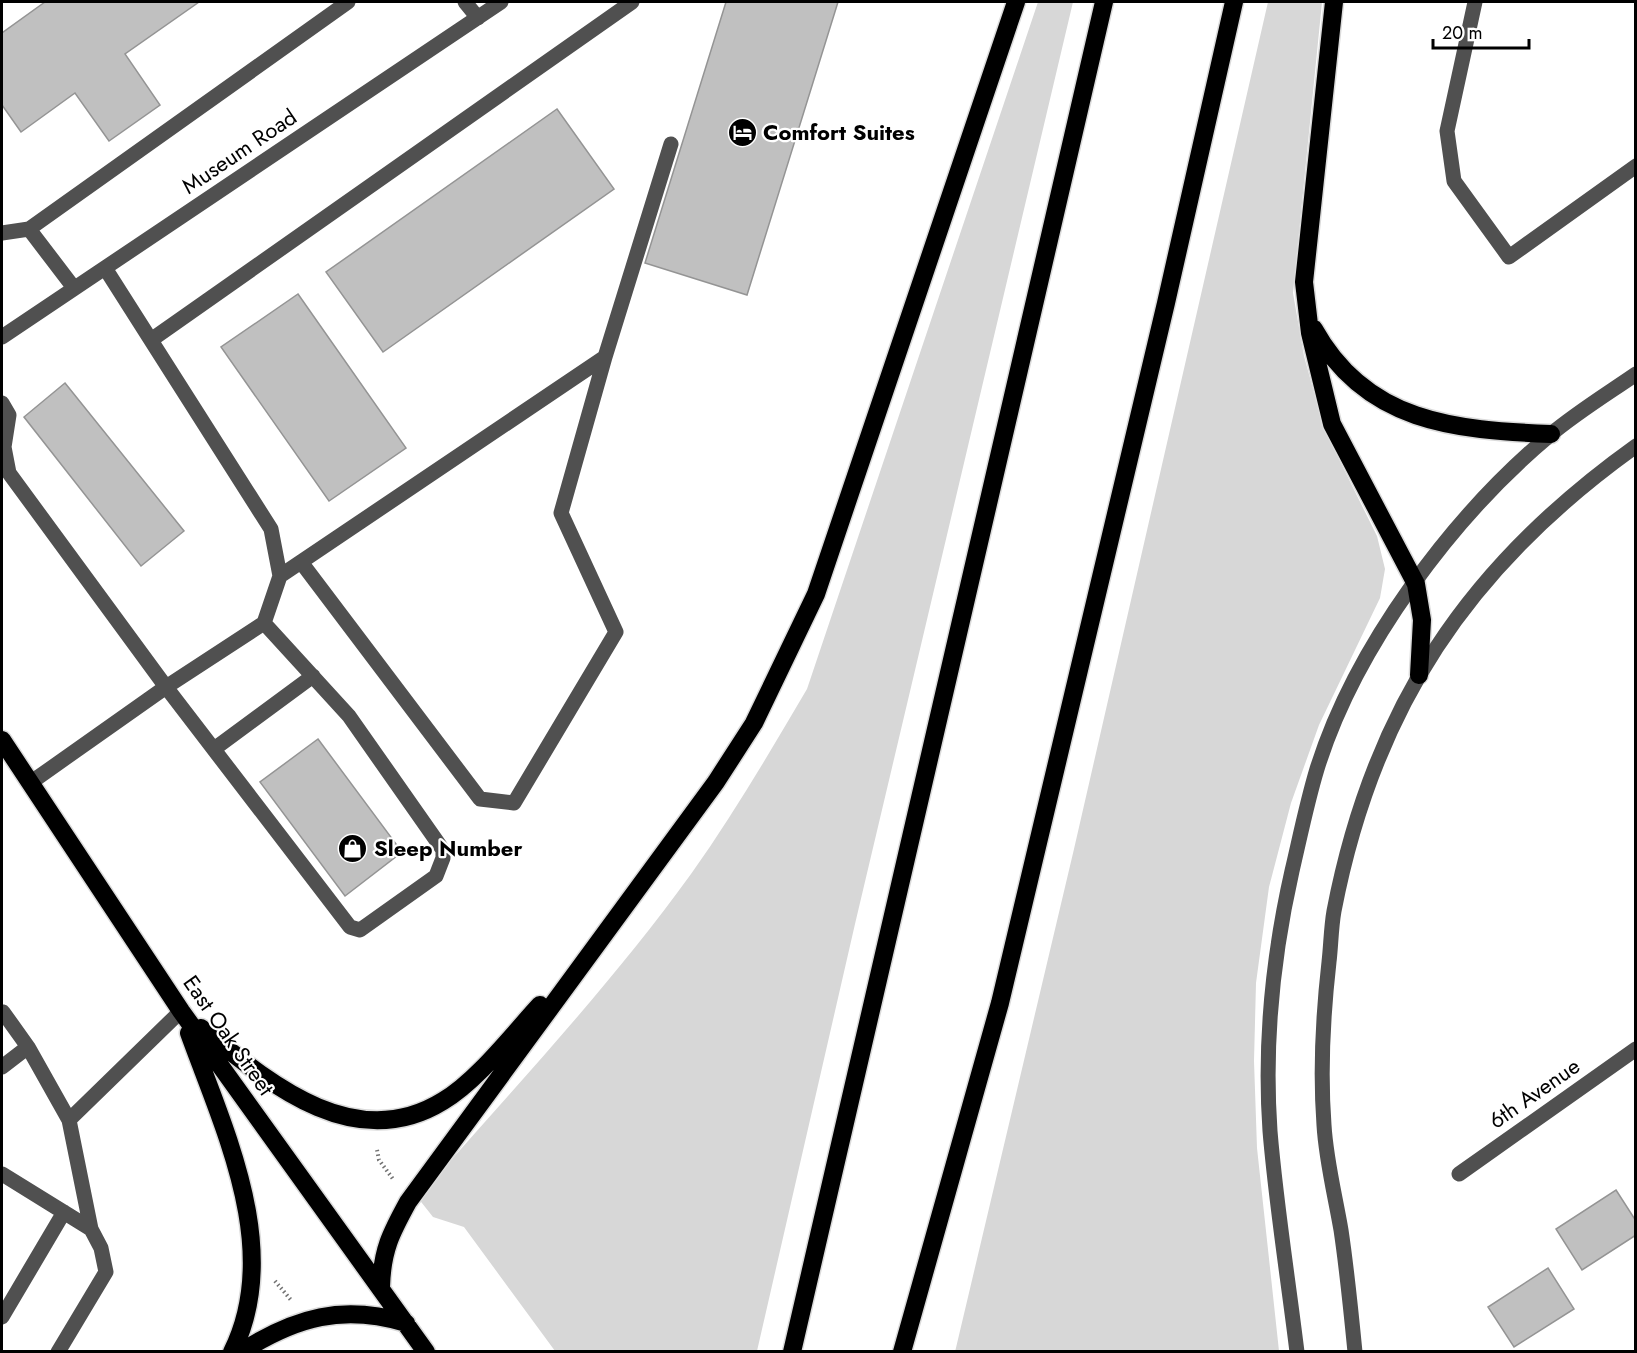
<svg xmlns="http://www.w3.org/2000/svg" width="1637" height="1353" viewBox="0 0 1637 1353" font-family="Jost,sans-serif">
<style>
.green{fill:#d7d7d7}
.building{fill:#c0c0c0;stroke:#949494;stroke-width:1.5}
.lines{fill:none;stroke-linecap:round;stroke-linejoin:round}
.highway-casing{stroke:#dbdbdb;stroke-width:21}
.path{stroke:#727272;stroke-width:4;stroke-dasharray:1.5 3;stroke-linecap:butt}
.minor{stroke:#505050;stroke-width:15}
.highway{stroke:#000;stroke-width:18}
.labels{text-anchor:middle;stroke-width:4.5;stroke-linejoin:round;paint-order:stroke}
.poi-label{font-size:22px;font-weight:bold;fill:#000;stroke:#fff;text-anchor:start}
.street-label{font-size:22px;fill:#000;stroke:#fff}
</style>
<rect width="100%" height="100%" fill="#fff"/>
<path class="green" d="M1038 2H1073L855 924 757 1351H555L464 1227 433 1217 418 1198C510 1092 608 989 691 874 733 815 770 752 807 689Z
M1268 2H1322L1293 293 1304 356 1324 429 1377 536 1385 569 1380 598 1319 725 1291 803 1269 887 1256 983 1254 1061 1257 1148 1279 1351 955 1352 1074 849Z"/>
<path class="building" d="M45 2H199L125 54 160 105 109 141 75 93 21 132 2 105V33Z
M726 2H838L747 295 645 263Z
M557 109 614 189 383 352 326 272Z
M298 294 406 448 329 501 221 347Z
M65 383 184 531 141 566 24 417Z
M318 739 402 852 345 896 260 782Z
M1616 1190 1636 1221V1235L1582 1270 1556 1229Z
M1548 1268 1574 1309 1514 1347 1488 1307Z"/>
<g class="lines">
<defs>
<path id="highway" d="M1334 2 1304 282 1310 333 1332 424 1416 584 1422 620 1419 675
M1314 329C1366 423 1455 430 1551 434
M2 740 181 1011 426 1352
M201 1028C268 1082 354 1156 443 1101 477 1081 513 1034 540 1005
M189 1033C224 1130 283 1250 232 1352
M381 1287C382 1250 391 1233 408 1202L716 782 754 723 816 594 1016 2
M241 1352C296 1317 343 1304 406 1323
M792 1352 1104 2
M902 1352 1000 1003 1166 303 1234 2"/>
</defs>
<use href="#highway" class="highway-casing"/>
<path class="path" d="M377 1150 379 1160 393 1179
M275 1281 291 1300"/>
<path class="minor" d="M465 2 478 18
M1475 2 1447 131 1454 181 1509 257 1636 166
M29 229 74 288
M2 233 29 229 348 2
M2 337 501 2
M151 340 632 2
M2 403 9 415 4 447 9 473 166 687 264 623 280 576 271 529 105 268
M301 562 480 799 514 803 616 632 561 513 605 357
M280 576 605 357 671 144
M214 749 313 676
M30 783 166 687 350 927 360 930 436 876 443 858V850L349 716 264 623
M3 1012 28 1047
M2 1067 28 1047 69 1120 181 1011
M2 1174 91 1229 69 1120
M1459 1174 1636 1049
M2 1317 64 1212
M58 1352 106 1272 101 1248 91 1229
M1297 1352C1288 1278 1276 1204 1270 1131 1264 1045 1273 955 1292 871 1300 837 1307 802 1317 769 1355 647 1452 517 1550 435 1576 413 1607 394 1636 374
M1355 1352C1351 1311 1347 1270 1341 1230 1335 1195 1326 1160 1324 1125 1320 1071 1323 1015 1329 962 1331 945 1331 928 1334 911 1373 708 1468 566 1636 446"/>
<use href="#highway" class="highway"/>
</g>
<defs>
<symbol id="hotel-disc" viewBox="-11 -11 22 22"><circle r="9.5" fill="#000" stroke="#fff"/><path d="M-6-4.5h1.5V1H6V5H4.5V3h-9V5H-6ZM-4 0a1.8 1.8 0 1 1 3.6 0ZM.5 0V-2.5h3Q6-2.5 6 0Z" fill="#fff"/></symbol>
<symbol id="shop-disc" viewBox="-11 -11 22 22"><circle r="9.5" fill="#000" stroke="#fff"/><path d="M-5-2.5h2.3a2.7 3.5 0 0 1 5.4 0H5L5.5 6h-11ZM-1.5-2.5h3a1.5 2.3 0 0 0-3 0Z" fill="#fff"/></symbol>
</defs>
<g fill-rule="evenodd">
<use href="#hotel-disc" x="726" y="116" width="33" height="33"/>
<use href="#shop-disc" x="336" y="832" width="33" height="33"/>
</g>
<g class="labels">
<g class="poi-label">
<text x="763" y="140">Comfort Suites</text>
<text x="374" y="856">Sleep Number</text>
</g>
<g class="street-label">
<text transform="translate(239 151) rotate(-34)" y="8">Museum Road</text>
<text transform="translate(229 1035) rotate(55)" y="8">East Oak Street</text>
<text transform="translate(1534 1093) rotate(-35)" y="8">6th Avenue</text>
</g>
</g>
<rect width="1637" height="1353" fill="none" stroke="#000000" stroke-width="6"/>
<path d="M1433 39v9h96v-9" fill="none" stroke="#000000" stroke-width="3"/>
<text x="1442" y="39" font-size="18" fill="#000000" stroke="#ffffff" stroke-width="4.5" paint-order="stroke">20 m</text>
</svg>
